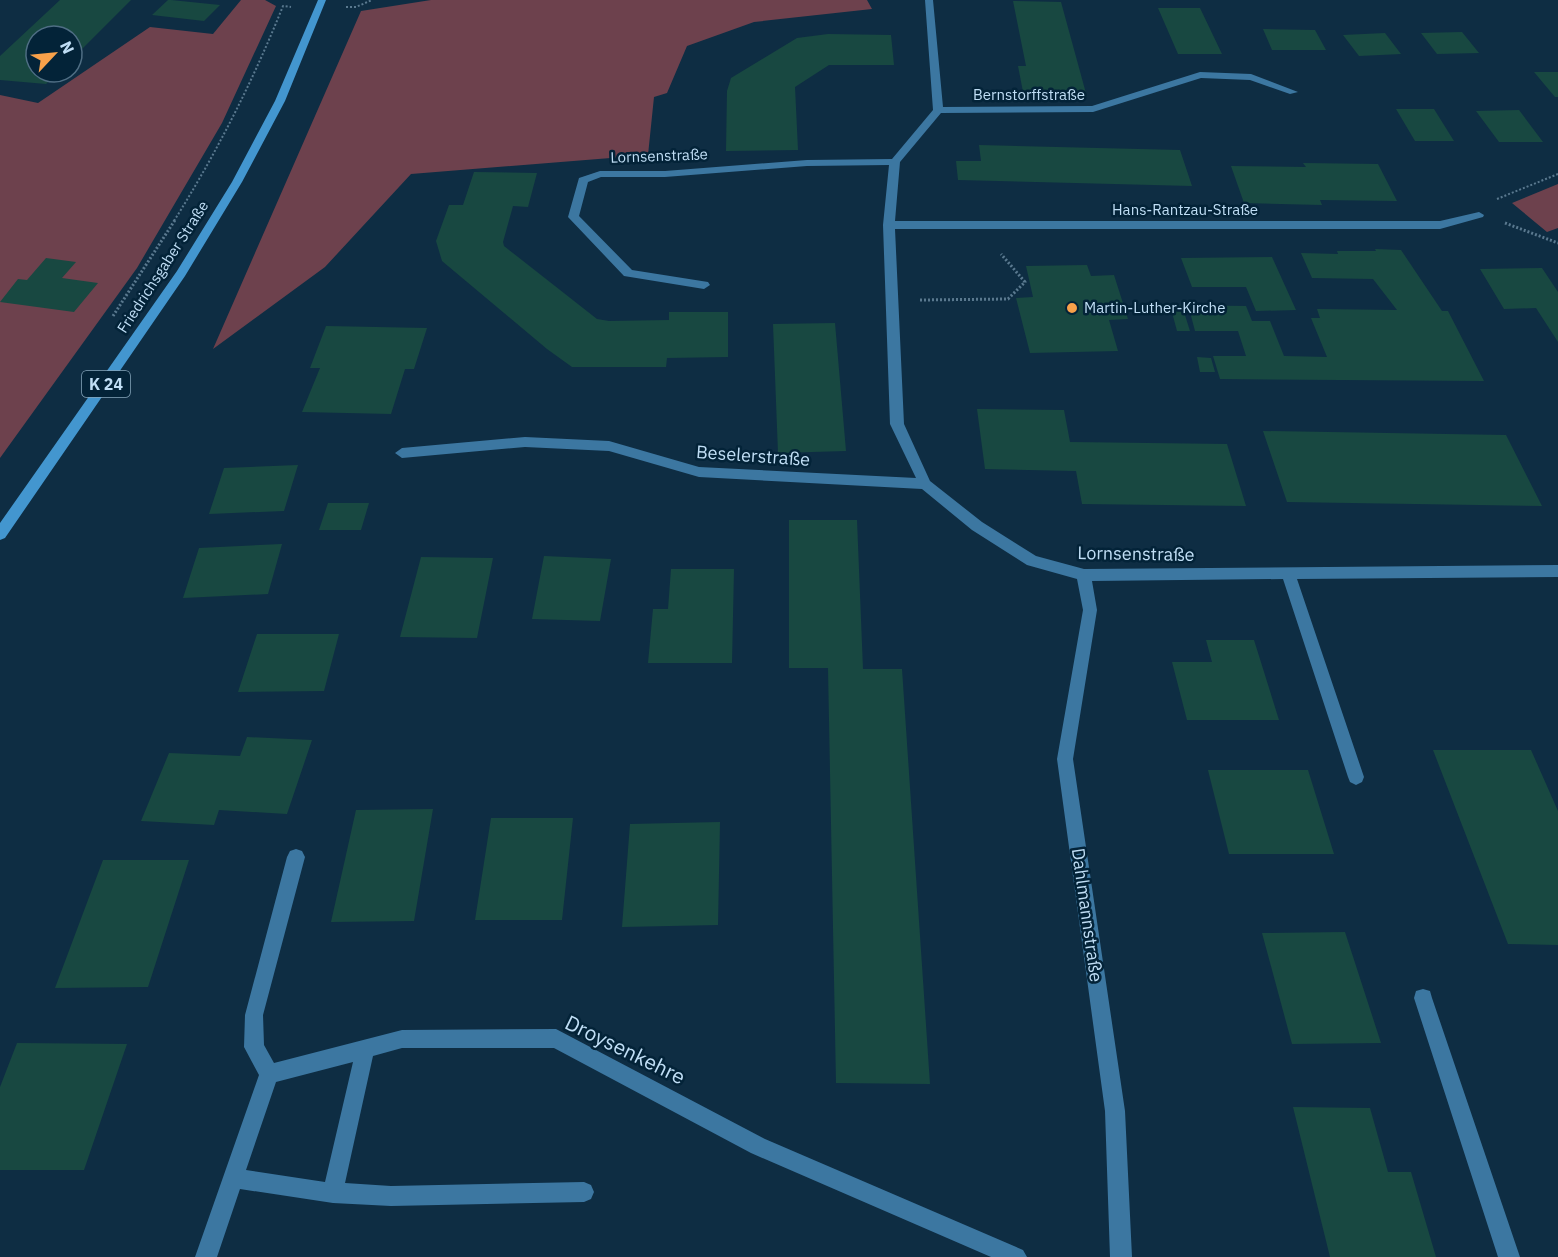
<svg xmlns="http://www.w3.org/2000/svg" width="1558" height="1257" viewBox="0 0 1558 1257" font-family="'IBM Plex Sans',sans-serif">
<style>
.green{fill:#6d414d}
.building{fill:#184841}
.lines{fill:none;stroke-linecap:round;stroke-linejoin:round}
.path-far1{stroke:#5a798f;stroke-width:2;stroke-dasharray:2 2;stroke-linecap:butt}
.path{stroke:#5a798f;stroke-width:3;stroke-dasharray:2 2;stroke-linecap:butt}
.minor{fill:#3c77a1;fill-rule:evenodd}
.major{fill:#4396cf;fill-rule:evenodd}
.poi-dot{fill:#f8a14a;stroke:#032338;stroke-width:2}
.labels{text-anchor:middle;stroke-width:5;stroke-linejoin:round;paint-order:stroke}
.far-street-label{font-size:15px;fill:#c0def5;stroke:#032338}
.far-poi-label{font-size:15px;fill:#c0def5;stroke:#032338;text-anchor:start}
.shield{fill:#032338;stroke:#87a6bc;stroke-width:1.5}
.shield-label{font-size:16px;font-weight:bold;fill:#c0def5}
.street-label{font-size:18px;fill:#c0def5;stroke:#032338}
.near-street-label{font-size:21px;fill:#c0def5;stroke:#032338}
</style>
<rect width="100%" height="100%" fill="#0e2d43"/>
<path class="green" d="M241 0H265L276 6 222 123 137 268 0 458V95L38 103 150 27 213 34Z
M431 0H867L872 9 754 22 687 46 667 93 654 97 648 155 411 174 325 267 213 349 361 11Z
M1558 184V228L1547 232 1512 203Z"/>
<path class="building" d="M60 0H131L72 59V36H36V72H59L46 84 0 80V56Z
M168 0H171L220 5 204 21 152 15Z
M1013 1 1061 2 1087 97H1024L1018 66H1026Z
M1158 8H1200L1222 54H1178Z
M1263 29 1315 30 1326 50H1272Z
M1462 32 1479 53 1437 54 1421 33Z
M1385 33 1401 54 1359 56 1343 35Z
M828 34 891 35 894 65H829L795 87 798 150 726 151 727 91 731 78 797 38Z
M1534 72H1558V97H1555Z
M1396 109H1434L1454 141H1415Z
M1519 110 1543 142H1499L1476 111Z
M979 145 1180 150 1192 186 958 180 956 161H981Z
M1303 163 1378 164 1397 201 1320 200 1322 205 1244 203 1231 166 1306 167Z
M474 172 537 173 528 207 513 206 503 242 504 246 597 319 609 321 669 320V312H728V357L667 358 666 367H572L547 349 442 261 436 241 449 205H463Z
M1375 249 1401 250 1442 311H1448L1484 381 1220 379 1213 356H1246L1238 331H1195L1190 312H1184L1190 331H1177L1170 305 1246 306 1252 321H1270L1284 356 1327 357 1311 318H1320L1317 309 1397 310 1373 279 1312 278 1301 253 1338 254 1337 251H1376Z
M1272 257 1296 310 1256 311 1246 287H1192L1181 258Z
M46 258 76 262 62 278 98 283 74 312 0 302 18 279 27 280Z
M1087 265 1091 276 1114 275 1128 319 1109 320 1118 351 1030 353 1016 298 1033 297 1026 266Z
M1542 268 1558 292V342L1536 308 1504 309 1480 269Z
M835 323 846 451 778 453 773 324Z
M326 326 427 328 414 369H405L391 414 302 412 320 368H310Z
M1197 357 1211 358 1215 372H1200Z
M977 409 1064 410 1070 442 1227 444 1246 506 1082 504 1076 471 985 469Z
M1263 431 1506 435 1542 506 1287 502Z
M298 465 284 511 209 514 224 468Z
M328 503H369L361 530H319Z
M789 520H857L863 669H902L930 1084 836 1083 828 668H789Z
M282 544 268 594 183 598 199 548Z
M544 556 611 559 600 621 532 619Z
M421 557 493 558 477 638 400 637Z
M671 569H734L732 663H648L653 609H668Z
M257 634H339L324 691 238 692Z
M1206 640H1254L1279 720H1187L1172 662H1212Z
M247 737 312 740 287 814 219 810 214 825 141 821 169 753 240 756Z
M1433 750H1531L1558 811V945L1508 944Z
M1208 770H1308L1334 854H1229Z
M433 809 414 921 331 922 356 810Z
M491 818H573L562 920H475Z
M720 822 718 925 622 927 630 824Z
M103 860H189L148 987 55 988Z
M1345 932 1381 1043 1292 1044 1262 933Z
M17 1043 127 1044 84 1170H0V1087Z
M1293 1107 1370 1108 1388 1172H1411L1436 1257H1330Z"/>
<g class="lines">
<path class="path-far1" d="M346 7H356L372 0
M1497 199 1558 174
M174 221C217 152 253 81 283 6L291 7"/>
<path class="path" d="M1505 223 1558 243
M920 300 1008 299 1025 282 1001 254
M113 316 175 220"/>
<path class="minor" d="M925 0H933L943 107 1092 106 1200 72 1251 74 1298 92 1290 94 1250 80 1201 78 1093 112 941 113 900 162 895 221H1440L1479 212 1484 215 1483 217 1440 229H895L904 424 930 481 982 522 1036 556 1084 569 1558 565V577L1297 579 1364 777 1362 782 1356 785 1350 782 1348 777 1283 579 1092 581 1097 610 1073 759 1125 1111 1132 1257H1110L1105 1111 1057 759 1083 610 1077 579 1027 565 972 530 922 489 699 477 609 451 525 447 402 458 395 453 402 448 525 437 609 441 699 467 916 478 890 424 883 225 889 165 807 166 665 177H601L588 182 579 216 632 270 708 282 710 285 704 289 624 276 568 217 579 178 600 171H665L807 160 892 159 933 110Z
M296 849 302 851 305 857 263 1015 264 1045 274 1063 402 1030 556 1029 765 1139 1023 1250 1027 1257H991L751 1153 554 1048H402L373 1056 345 1183 391 1186 584 1182 591 1185 594 1192 591 1199 584 1202 391 1206 333 1203 240 1189 217 1257H195L259 1075 244 1047 245 1015 287 857 290 851ZM353 1062 325 1182 246 1170 276 1082Z
M1423 989 1430 991 1432 998 1520 1257H1498L1414 998 1416 991Z"/>
<path class="major" d="M318 0H326L285 101 242 182 185 276 5 538 0 540V523L177 271 232 182 275 101Z"/>
</g>
<circle class="poi-dot" cx="1072" cy="308" r="6"/>
<g class="labels">
<g class="far-street-label">
<text x="1029" y="100">Bernstorffstraße</text>
<text transform="translate(659 156) rotate(-2)" y="5">Lornsenstraße</text>
<text x="1185" y="215">Hans-Rantzau-Straße</text>
<text transform="translate(163 267) rotate(-57)" y="5">Friedrichsgaber Straße</text>
</g>
<g class="far-poi-label">
<text x="1084" y="313">Martin-Luther-Kirche</text>
</g>
<rect class="shield" x="82" y="371" width="48" height="26" rx="4.5"/>
<g class="shield-label">
<text x="106" y="390">K 24</text>
</g>
<g class="street-label">
<text transform="translate(753 456) rotate(4)" y="6">Beselerstraße</text>
<text transform="translate(1136 554) rotate(1)" y="6">Lornsenstraße</text>
<text transform="translate(1087 915) rotate(82)" y="6">Dahlmannstraße</text>
</g>
<g class="near-street-label">
<text transform="translate(625 1050) rotate(26)" y="7">Droysenkehre</text>
</g>
</g>
<g transform="translate(54 54) rotate(64)"><circle r="28" fill="#032338" stroke="#4f6e84" stroke-width="1.5"/>
<path d="M0-4.5L10 22L0 15L-10 22Z" fill="#f8a14a"/>
<text y="-9" font-size="16" font-weight="bold" text-anchor="middle" fill="#c0def5">N</text>
</g>
</svg>
